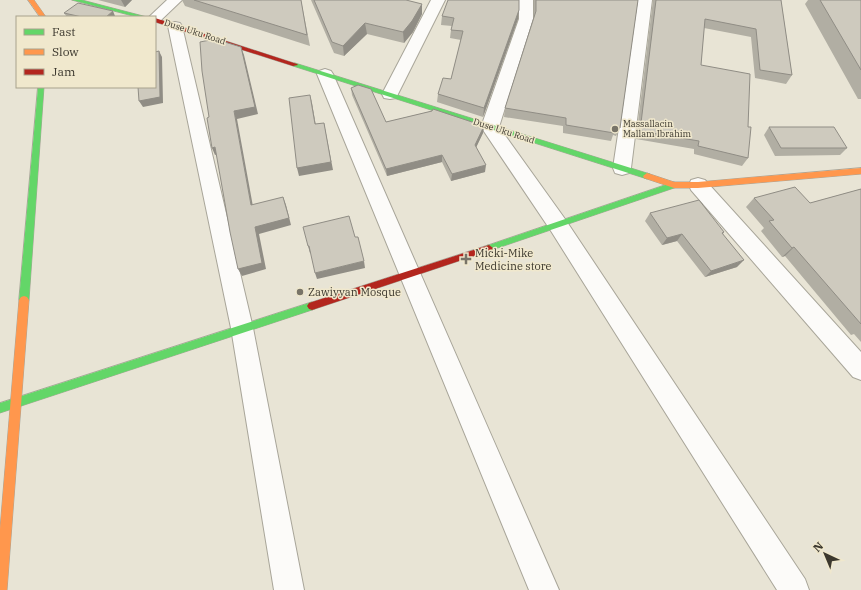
<svg xmlns="http://www.w3.org/2000/svg" width="861" height="590" viewBox="0 0 861 590" font-family="'IBM Plex Serif',serif">
<style>
.lines{fill:none;stroke-linecap:round;stroke-linejoin:round}
.street-casing{stroke:#a8a599;stroke-width:2}
.fast-casing{stroke:#a8a599;stroke-width:1}
.slow-casing{stroke:#a8a599;stroke-width:1}
.jam-casing{stroke:#a8a599;stroke-width:1}
.street{fill:#fcfbf9;fill-rule:evenodd}
.fast{fill:#63d668;fill-rule:evenodd}
.slow{fill:#ff974d;fill-rule:evenodd}
.jam{fill:#b3261e;fill-rule:evenodd}
.wall{fill:#b1aea3}
.shaded-wall{fill:#908d85}
.building{fill:#cecabe;stroke:#908d85}
.poi-dot{fill:#787468;stroke:#f0e8cd;stroke-width:1.5}
.labels{text-anchor:middle;stroke-width:3;stroke-linejoin:round;paint-order:stroke}
.far-street-label{font-size:9px;fill:#3c382e;stroke:#f0e8cd}
.far-poi-label{font-size:9px;fill:#3c382e;stroke:#f0e8cd;text-anchor:start}
.poi-label{font-size:11px;fill:#3c382e;stroke:#f0e8cd;text-anchor:start}
</style>
<rect width="100%" height="100%" fill="#e8e4d5"/>
<g class="lines">
<defs>
<path id="street" d="M167 0H182L160 21 155 22V17H149Z
M431 0H445L396 98 390 99 384 98 382 94Z
M519 0H533V19L499 127 565 219 805 579 809 590H777L551 231 481 127 519 19Z
M638 0H652L631 168 629 173 622 175 615 173 613 168Z
M175 22 180 23 182 26 253 328 304 590H274L231 328 168 26 170 23Z
M325 69 331 71 333 74 559 590H529L317 74 319 71Z
M698 178 705 180 861 352V380L853 377 691 190 689 185 691 180Z"/>
<path id="fast" d="M72 0H82L147 17H137Z
M295 63 650 174 651 176 647 179 644 178 293 66 292 65Z
M38 87H44L29 300 27 303 24 304 21 303 19 300Z
M674 182 677 183 678 185 677 187 489 251 485 248 486 246Z
M312 302 315 303 317 306 315 309 0 413V403Z"/>
<path id="slow" d="M28 0H34L46 17H40Z
M861 168V174L698 188H674L644 178 643 176 647 173 674 182H698Z
M24 296 27 297 29 300 7 590H0V529L19 300 21 297Z"/>
<path id="jam" d="M155 18 297 64 298 65 293 66 155 22Z
M489 245 493 248 492 250 312 310 309 309 307 306 309 303 312 302Z"/>
</defs>
<use href="#street" class="street-casing"/>
<use href="#fast" class="fast-casing"/>
<use href="#slow" class="slow-casing"/>
<use href="#jam" class="jam-casing"/>
<use href="#street" class="street"/>
<use href="#fast" class="fast"/>
<use href="#slow" class="slow"/>
<use href="#jam" class="jam"/>
</g>
<path class="wall" d="M98 0H132L125 7Z
M182 0H301L310 46 185 6Z
M311 0H406L422 14 413 32 404 43 367 34 344 56 334 53Z
M534 0H638L620 128 616 136 613 135 611 141 563 133V126L504 117 505 108 534 16Z
M653 0H781L792 75 786 84 755 78 751 37 704 28 701 65 748 127V158L742 166 694 154V149L636 139Z
M808 0H861V99H858L805 4Z
M519 10 518 19 483 117 437 102 438 94 451 79 461 40 450 38 451 30 452 26 441 25 442 16Z
M64 13 115 16 113 17H67Z
M351 88 386 122 432 111 484 126 483 133 476 147 485 172 451 181 442 162 387 176 352 95Z
M769 127 847 148 840 155 775 156 764 135Z
M861 189V342L854 334 851 335 785 256 782 257 761 231 764 228 746 207 754 198 810 203Z
M650 213 724 232 723 234 737 267 705 277 677 241 662 245 645 221Z"/>
<path class="shaded-wall" d="M121 0H132L125 7Z
M422 4V14L413 32 404 43 403 32Z
M519 10 518 19 483 117 484 108Z
M113 11 115 16 113 17H106Z
M365 23 367 34 344 56 343 46Z
M241 47 244 55 258 114 237 119 254 212 251 205 234 111Z
M159 51 162 57 163 103 143 107 139 101Z
M310 95 312 103 317 132 315 124Z
M324 123 333 170 299 176 297 168Z
M484 126 483 133 474 152 475 145Z
M215 147 218 154 215 155 212 148Z
M442 155V162L387 176 386 169Z
M486 165 485 172 451 181 452 174Z
M283 197 286 205 291 225 259 234 266 269 242 276 238 269 255 227Z
M682 234 677 241 662 245 667 238Z
M308 246H309L312 252 310 253Z
M794 247 785 256 782 257 792 248Z
M744 260 737 267 705 277 711 271Z
M364 261 365 268 317 279 315 273Z"/>
<path class="building" d="M194 0H301L307 35Z
M314 0H406L422 4 412 21 403 32 365 23 343 46 332 42Z
M448 0H519V10L484 108 438 94 443 78 451 79 463 31 451 30 454 18 442 16Z
M536 0H638L620 128 615 127 614 133 566 125V118L505 108 536 11Z
M656 0H781L792 75 760 70 756 29 705 19 701 65 750 74 748 127H751L748 158 698 146 699 141 640 131Z
M820 0H861V70Z
M78 3 113 11 106 17H82L64 13Z
M215 39 241 47 255 107 234 111 251 205 283 197 289 218 255 227 262 263 238 269 230 232 215 147 212 148 207 118 209 117 202 71 200 42Z
M159 51 160 97 139 101 138 87H155V52Z
M358 85 371 89 386 122 432 111 433 109 484 126 475 145 486 165 452 174 442 155 386 169 351 88Z
M310 95 315 124 324 123 331 162 297 168 289 98Z
M769 127H834L847 148H781Z
M795 187 810 203 861 189V324L794 247 792 248 769 221 774 220 754 198Z
M699 200 724 232 722 233 744 260 711 271 682 234 667 238 650 213Z
M349 216 355 237H358L364 261 315 273 309 246H308L303 227Z"/>
<g class="poi-dot">
<circle cx="615" cy="129" r="4"/>
<path d="M464 253h4v4h4v4h-4v4h-4v-4h-4v-4h4z"/>
<circle cx="300" cy="292" r="4"/>
</g>
<g class="labels">
<g class="far-street-label">
<text transform="translate(195 32) rotate(18)" y="3">Duse Uku Road</text>
<text transform="translate(504 131) rotate(18)" y="3">Duse Uku Road</text>
</g>
<g class="far-poi-label">
<text x="623" y="127">Massallacin<tspan x="623" dy="10">Mallam Ibrahim</tspan></text>
</g>
<g class="poi-label">
<text x="475" y="257">Micki-Mike<tspan x="475" dy="13">Medicine store</tspan></text>
<text x="308" y="296">Zawiyyan Mosque</text>
</g>
</g>
<rect x="16" y="16" width="140" height="72" fill="#f0e8cd" stroke="#a8a28d"/>
<rect x="24" y="29" width="20" height="6" fill="#63d668" stroke="#a8a28d"/>
<text x="52" y="36" font-size="12" fill="#3c382e">Fast</text>
<rect x="24" y="49" width="20" height="6" fill="#ff974d" stroke="#a8a28d"/>
<text x="52" y="56" font-size="12" fill="#3c382e">Slow</text>
<rect x="24" y="69" width="20" height="6" fill="#b3261e" stroke="#a8a28d"/>
<text x="52" y="76" font-size="12" fill="#3c382e">Jam</text>
<g transform="translate(825 554) rotate(316)" stroke="#f0e8cd" stroke-width="3" paint-order="stroke">
<path d="M0-3L7 15L0 10L-7 15Z" fill="#3c382e"/>
<text y="-6" font-size="11" font-weight="bold" text-anchor="middle" fill="#3c382e">N</text>
</g>
</svg>
